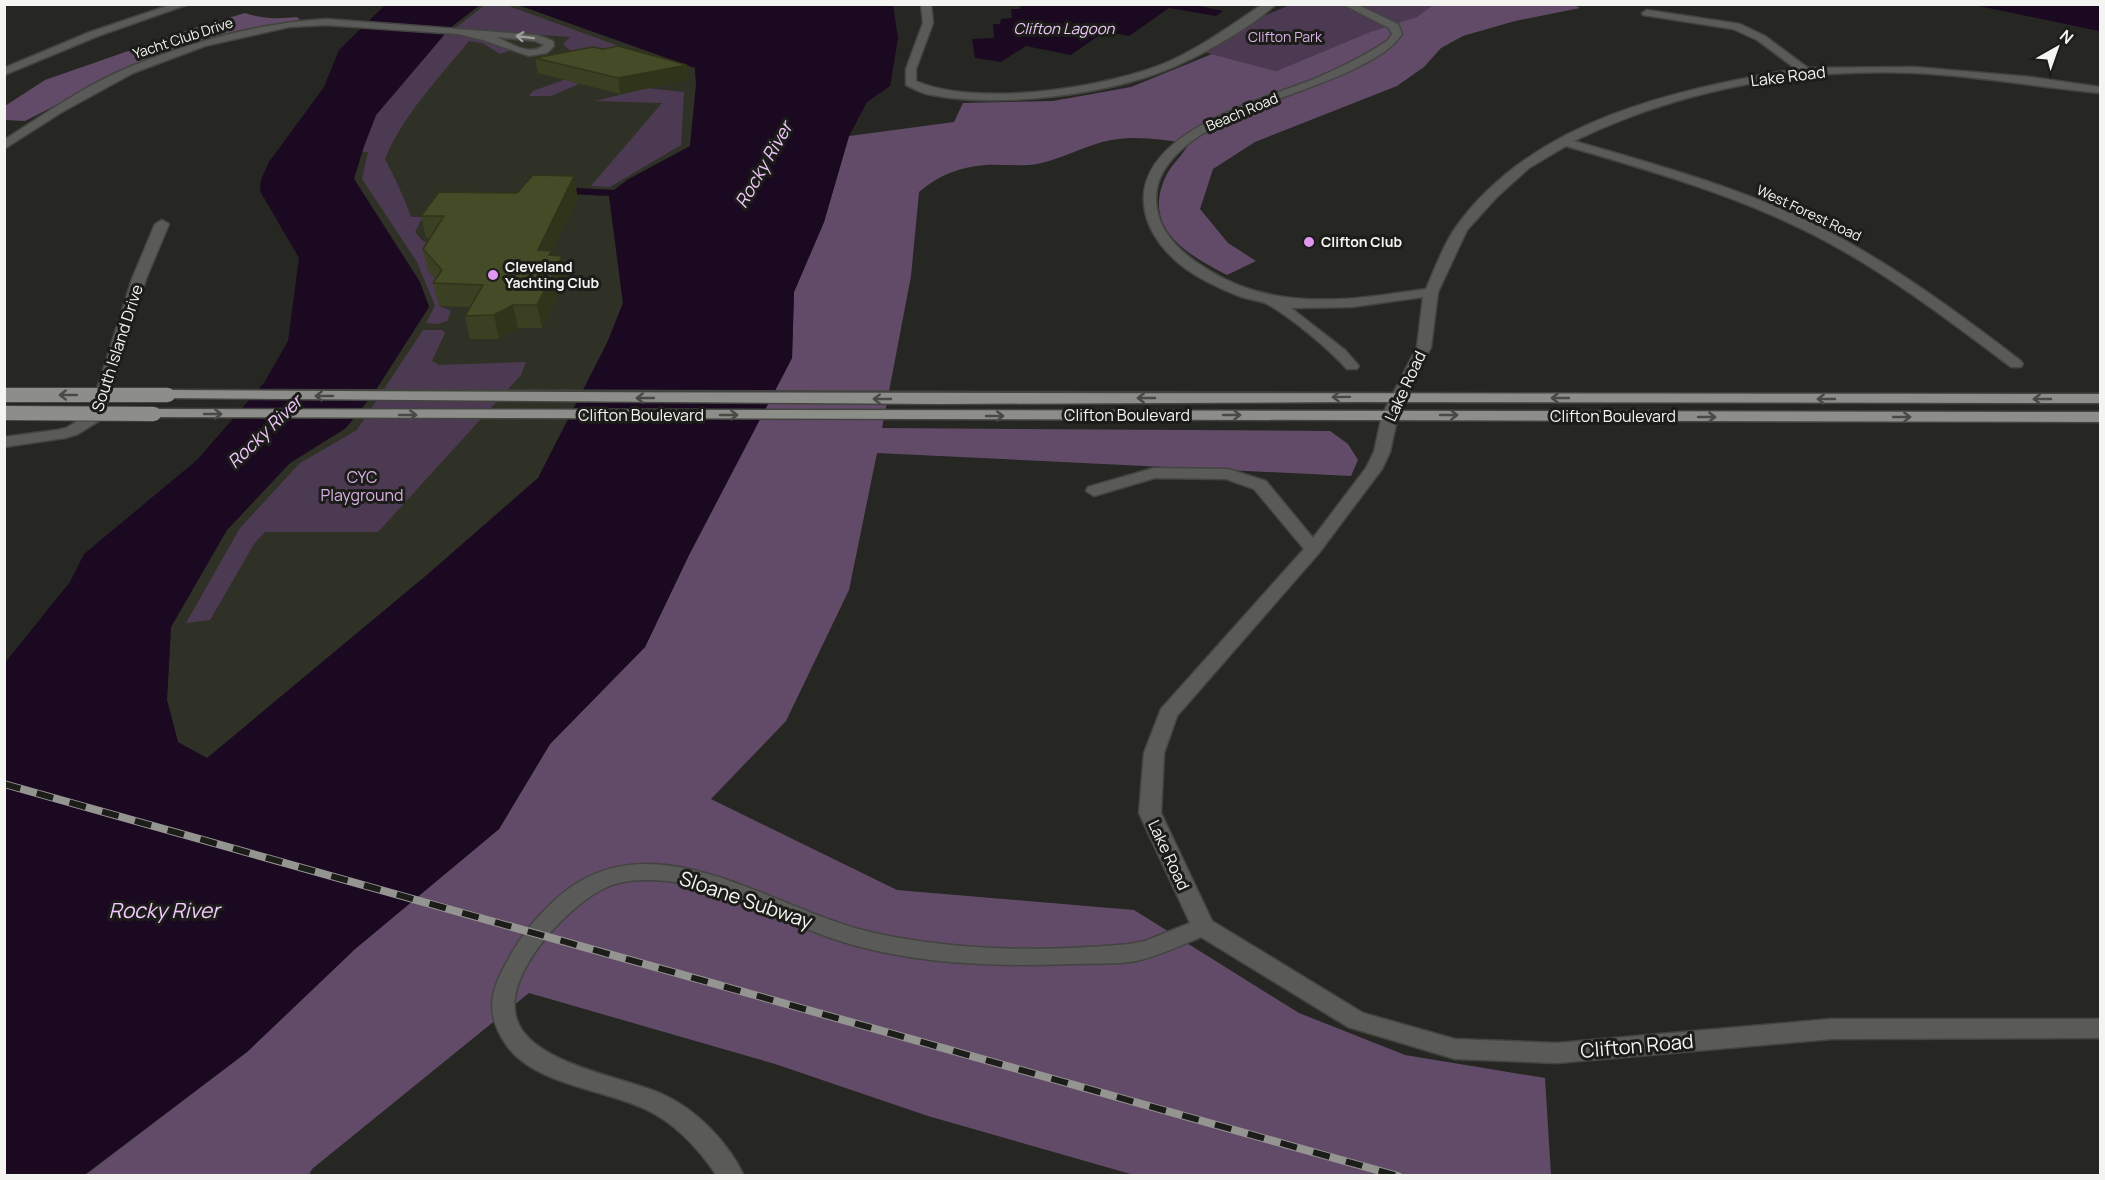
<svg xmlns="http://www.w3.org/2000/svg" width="2105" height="1180" viewBox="0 0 2105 1180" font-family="Manrope,sans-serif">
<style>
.built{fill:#2f3126}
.green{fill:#4c3a52}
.forest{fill:#624b68}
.water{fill:#1b0821}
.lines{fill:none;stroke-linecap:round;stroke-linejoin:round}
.minor-casing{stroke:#43443f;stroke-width:3}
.primary-casing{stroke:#43443f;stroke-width:3}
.minor{fill:#5a5a58;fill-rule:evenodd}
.primary{fill:#8d8e89;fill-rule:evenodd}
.rail-casing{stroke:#949590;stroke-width:8}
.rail{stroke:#1c1d19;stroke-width:6;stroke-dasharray:17;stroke-linecap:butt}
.primary-bridge-casing{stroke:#43443f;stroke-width:16;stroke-linecap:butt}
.primary-bridge{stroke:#8d8e89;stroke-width:14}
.wall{fill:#3b4022}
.shaded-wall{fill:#30341b}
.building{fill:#454a27;stroke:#30341b;stroke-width:1.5}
.oneway{stroke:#9fa09d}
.oneway2{stroke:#494a46}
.poi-dot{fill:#de98f2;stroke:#1c1d19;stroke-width:2}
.labels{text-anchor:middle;stroke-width:6;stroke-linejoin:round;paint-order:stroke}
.far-park-label{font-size:14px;fill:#d9b0e5;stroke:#1c1d19}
.far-street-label{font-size:14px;fill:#f4f5f1;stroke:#1c1d19}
.far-poi-label{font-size:14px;font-weight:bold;fill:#f4f5f1;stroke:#1c1d19;text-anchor:start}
.far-water-label{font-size:15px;font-style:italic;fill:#f2c8fe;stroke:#1c1d19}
.street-label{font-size:16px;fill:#f4f5f1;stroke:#1c1d19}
.park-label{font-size:16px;fill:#d9b0e5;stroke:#1c1d19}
.water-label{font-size:18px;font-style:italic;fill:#f2c8fe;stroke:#1c1d19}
.near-street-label{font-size:20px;fill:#f4f5f1;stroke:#1c1d19}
.near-water-label{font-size:21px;font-style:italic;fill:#f2c8fe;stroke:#1c1d19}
</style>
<rect width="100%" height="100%" fill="#262722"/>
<path class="built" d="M480 4 518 5 695 68 696 85 690 146 627 180 614 190 555 187 550 193 609 196 623 303 607 343 538 478 428 574 207 759 178 742 167 700 171 627 227 530 290 463 346 428 429 307 420 282 354 179 364 146 412 71 450 28Z"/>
<path class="green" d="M485 5H506L630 50 573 53 563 44 570 37 454 29Z
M1290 5H1433L1418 17 1370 32 1276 71 1204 52 1261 17Z
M445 34C465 36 495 36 509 51L500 54 482 43 469 41C440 76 402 117 385 159 395 178 404 197 411 217H423L415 232 422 240 441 251 447 292 439 306 451 311 447 321 438 324 426 323 435 306 417 262 362 179 368 152H362L376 115Z
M566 79 579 84 551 96H529L533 91Z
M647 88 684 92 681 145 610 187 591 186 662 103 595 101Z
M423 330H442L445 333 432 361 439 365 526 362 521 375 378 532H265L254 544 210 620 186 623 240 528 300 463 357 430Z"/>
<path class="forest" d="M1572 4 1580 8 1515 21 1463 36 1441 48 1424 67 1397 86 1255 142 1213 169 1200 209 1228 243 1256 261 1227 275C1186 254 1140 227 1167 174 1173 163 1184 154 1189 143 1163 140 1137 135 1111 140 1085 145 1063 159 1037 164 1020 167 1003 164 986 165 959 167 939 175 919 192L911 276 882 428 1330 431 1348 444 1358 460 1351 476 877 453 849 590 786 721 711 799 897 890 1134 910 1299 1013 1405 1055 1545 1078 1551 1175H1134L928 1116 775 1064 529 993 312 1169 309 1175 84 1176 247 1052 355 949 499 829 550 744 645 647 689 555 792 358 794 292 824 222 849 136 954 122 963 103 1053 101 1131 87 1212 54 1276 71 1370 32 1417 17 1433 5Z
M245 13C263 19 278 19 297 17L301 21 257 29 123 71 25 121 5 120V106L45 80 194 28Z"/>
<path class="water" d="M1191 4 1223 11 1216 16 1169 8 1129 36 1105 31 1071 55 1026 46 1001 62 975 58 972 39 994 38 993 24H1000L1001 19 1012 18 1011 9H1020L1021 5Z
M385 5H480L450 28 376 115 364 146 354 179 420 282 429 307 374 393 346 428 290 463 227 530 171 627 167 700 178 742 207 758 428 574 538 478 607 343 623 303 609 196 549 193 555 187 614 190 627 180 690 146 696 85 695 68 518 5H893L898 38 890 86 867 102 849 136 824 222 794 292 792 358 689 555 645 647 550 744 499 829 355 949 247 1052 84 1175H5L4 664 70 582 84 554 197 460 264 383 288 341 299 258 260 191 261 180 269 162 324 87 339 50Z
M1974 5H2100V31L2094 30Z"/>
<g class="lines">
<defs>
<path id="minor" d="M173 4H189L98 36 4 75V68L90 32Z
M921 4H931L933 23 916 69V81C977 108 1109 88 1170 61 1203 46 1233 24 1263 4H1276C1252 27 1197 58 1166 70 1104 95 998 108 932 95 923 94 914 89 906 85V69L923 23Z
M1342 4H1356L1398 24 1402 34C1391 51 1373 59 1356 68 1300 97 1195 116 1163 172 1152 191 1155 215 1166 232 1177 249 1193 261 1210 271 1277 312 1352 300 1426 289 1435 269 1443 245 1456 227 1533 120 1674 90 1796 69L1757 40 1733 29 1643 15 1642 13 1647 10 1740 24 1765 36 1808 68 1914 67 2031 77 2100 87V93C2039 87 1977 76 1915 73 1795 68 1682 89 1574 141 1657 165 1742 188 1820 227 1892 264 1957 312 2021 361L2023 364 2021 367H2011C1947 319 1882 269 1810 233 1733 194 1648 170 1566 146L1529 168 1497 197 1467 230 1438 292 1431 347 1398 415 1390 452 1382 469 1319 553 1177 716 1164 753 1161 813 1212 921 1363 1013 1455 1039 1557 1043 1831 1019H2100V1038L1831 1039 1557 1063 1455 1059 1348 1027 1201 937C1180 946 1158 956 1136 961 1115 965 1093 963 1072 964 990 967 905 964 828 937 771 917 712 880 650 880 633 880 618 881 603 889 567 907 501 976 517 1020 532 1064 624 1077 662 1094 696 1109 728 1142 744 1176H717C699 1149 676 1124 647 1110 605 1089 532 1085 505 1043 484 1011 491 989 509 958 521 935 538 915 557 898 651 814 771 909 870 932 953 951 1044 952 1129 944L1145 941 1190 923 1139 813 1144 753 1161 709 1304 549 1254 489 1226 479 1155 478 1094 496 1086 491 1088 487 1154 468 1228 469 1266 481 1313 538 1366 468 1374 452 1382 415 1417 347 1423 297 1352 307 1291 308 1345 350 1359 366 1357 369H1347C1328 348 1294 320 1269 305 1261 300 1249 300 1239 296 1221 289 1202 280 1186 269 1167 255 1149 234 1145 211 1130 133 1261 100 1314 79 1340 68 1364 56 1387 41L1392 34 1389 28Z
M326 19 537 35 553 41 554 46 547 53 529 56 483 40 458 34 326 25 289 27 205 46 133 73 62 112 4 149V140C43 115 84 86 127 68 190 42 258 23 326 19ZM496 37 535 41 544 45C529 57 511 43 496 37Z
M162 220 169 224 146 279 102 419 78 434 65 438 4 447V437L57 430 66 428 89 414 132 279 155 224Z"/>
<path id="primary" d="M168 390C812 394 1456 393 2100 394V403L1355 402 940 404 163 398 160 395Z
M154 409 2100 412V422L148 417 146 414 148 411Z"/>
</defs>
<use href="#minor" class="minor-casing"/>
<use href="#primary" class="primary-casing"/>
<use href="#minor" class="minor"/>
<use href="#primary" class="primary"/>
<defs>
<path id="rail" d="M4 784 1398 1176"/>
</defs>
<use href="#rail" class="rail-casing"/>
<use href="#rail" class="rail"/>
<defs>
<path id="primary-bridge" d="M4 395H168
M4 413 154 414"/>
</defs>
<use href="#primary-bridge" class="primary-bridge-casing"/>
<use href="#primary-bridge" class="primary-bridge"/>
</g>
<path class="wall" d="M535 58 689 80 620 94 538 73Z
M578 198 552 251 553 255 566 278 542 328H518L499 339H470L465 316 470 307 439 306 433 283 436 280 428 271 423 249 430 238H426L421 216Z"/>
<path class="shaded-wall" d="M687 65 689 80 620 94 618 78Z
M574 176 578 198 552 251 555 269 562 256 566 278 542 328 537 305 538 250Z
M513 305 518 328 499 339 494 315Z"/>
<path class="building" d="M618 46 687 65 618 78 535 58 593 47 603 49Z
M533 175 574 176 538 250 552 251 549 255 562 256 537 305H513L494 315 465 316 483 285 433 283 442 270 423 249 444 216H421L439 192 517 193Z"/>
<defs><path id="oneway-shaft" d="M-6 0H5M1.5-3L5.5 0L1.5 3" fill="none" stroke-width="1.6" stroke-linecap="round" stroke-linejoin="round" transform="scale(1.5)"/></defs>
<use class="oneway" href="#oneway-shaft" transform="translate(525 37) rotate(-173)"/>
<g class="oneway2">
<use href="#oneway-shaft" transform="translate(68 395) rotate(-180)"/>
<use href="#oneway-shaft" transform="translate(324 396) rotate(-180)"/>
<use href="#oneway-shaft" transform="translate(1341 397) rotate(179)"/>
<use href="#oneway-shaft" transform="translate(645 398) rotate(-180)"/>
<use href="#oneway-shaft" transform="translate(1146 398) rotate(180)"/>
<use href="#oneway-shaft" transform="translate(1560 398) rotate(-180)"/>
<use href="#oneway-shaft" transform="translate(882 399) rotate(-180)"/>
<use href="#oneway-shaft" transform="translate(1826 399) rotate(-180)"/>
<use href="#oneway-shaft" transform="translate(2042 399) rotate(-180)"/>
<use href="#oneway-shaft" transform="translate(213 414)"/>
<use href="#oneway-shaft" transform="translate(408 415)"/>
<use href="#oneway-shaft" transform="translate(729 415)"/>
<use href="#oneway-shaft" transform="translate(1232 415)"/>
<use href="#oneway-shaft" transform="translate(1449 415)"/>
<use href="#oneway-shaft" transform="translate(995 416)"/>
<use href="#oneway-shaft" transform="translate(1707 417)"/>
<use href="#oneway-shaft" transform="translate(1902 417)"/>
</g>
<g class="poi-dot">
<circle cx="1309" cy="242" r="6"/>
<circle cx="493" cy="275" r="6"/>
</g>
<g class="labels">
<g class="far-park-label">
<text x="1285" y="42">Clifton Park</text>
</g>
<g class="far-street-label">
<text transform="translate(183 38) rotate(-18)" y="5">Yacht Club Drive</text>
<text transform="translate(1242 112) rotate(-23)" y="5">Beach Road</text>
<text transform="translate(1809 213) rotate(25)" y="5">West Forest Road</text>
</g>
<g class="far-poi-label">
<text x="1321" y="247">Clifton Club</text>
<text x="505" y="272">Cleveland<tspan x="505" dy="16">Yachting Club</tspan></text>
</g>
<g class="far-water-label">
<text x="1064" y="34">Clifton Lagoon</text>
</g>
<g class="street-label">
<text transform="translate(1788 76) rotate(-7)" y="6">Lake Road</text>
<text transform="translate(117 348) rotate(-72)" y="6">South Island Drive</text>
<text transform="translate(1405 386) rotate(-65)" y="6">Lake Road</text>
<text x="641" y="421">Clifton Boulevard</text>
<text x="1127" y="421">Clifton Boulevard</text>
<text x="1613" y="422">Clifton Boulevard</text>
<text transform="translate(1169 855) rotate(65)" y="6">Lake Road</text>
</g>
<g class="park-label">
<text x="362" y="483">CYC<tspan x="362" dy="18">Playground</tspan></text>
</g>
<g class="water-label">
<text transform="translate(764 165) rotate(-60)" y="6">Rocky River</text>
<text transform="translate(265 432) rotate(-44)" y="6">Rocky River</text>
</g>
<g class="near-street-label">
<text transform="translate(746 900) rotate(19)" y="7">Sloane Subway</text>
<text transform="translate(1637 1046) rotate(-5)" y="7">Clifton Road</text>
</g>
<g class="near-water-label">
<text x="164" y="918">Rocky River</text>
</g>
</g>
<rect width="2105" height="1180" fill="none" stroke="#f4f5f1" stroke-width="12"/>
<g transform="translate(2057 48) rotate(40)" stroke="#1c1d19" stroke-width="4.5" paint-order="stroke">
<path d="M0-4.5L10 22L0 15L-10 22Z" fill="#f4f5f1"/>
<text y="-9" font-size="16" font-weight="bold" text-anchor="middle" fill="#f4f5f1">N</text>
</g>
</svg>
